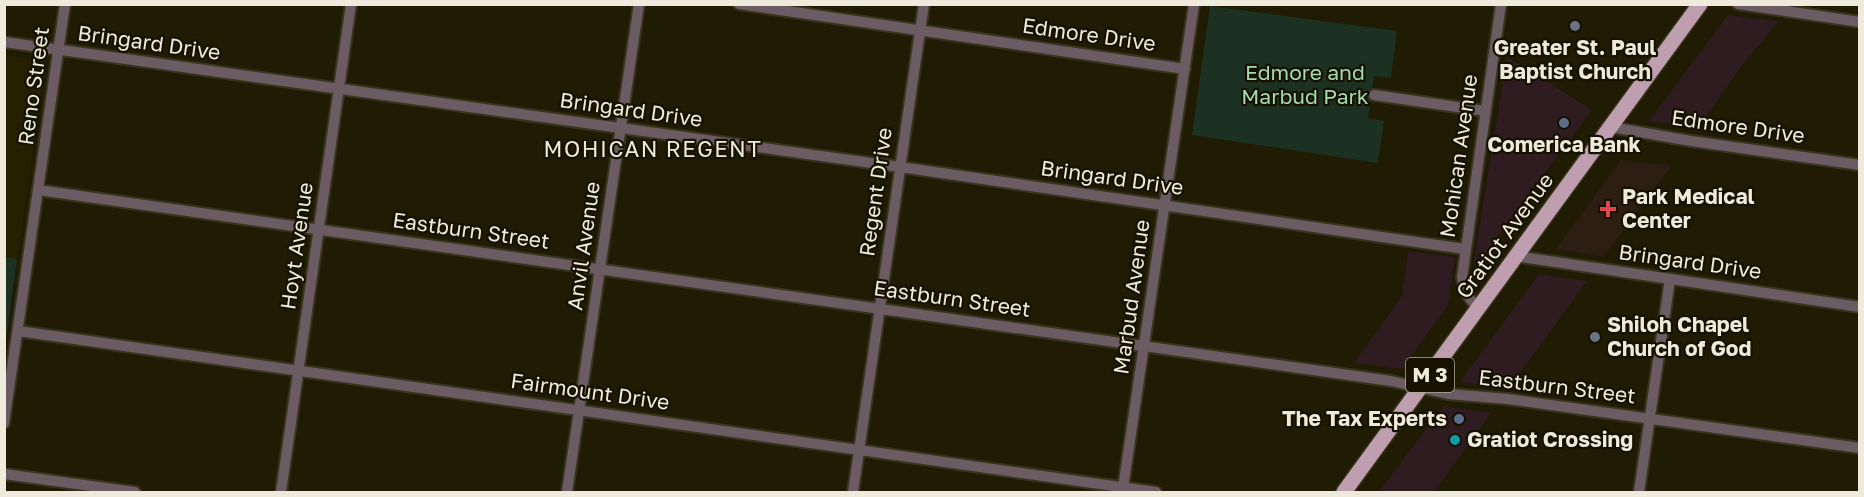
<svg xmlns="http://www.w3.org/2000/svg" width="1864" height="497" viewBox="0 0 1864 497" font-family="'Golos Text',sans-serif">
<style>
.commercial{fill:#2e1c21}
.built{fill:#262000}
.medical{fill:#2d1e13}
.green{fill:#1d3122}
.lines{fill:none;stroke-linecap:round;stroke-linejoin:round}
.street-casing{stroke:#39341d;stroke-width:14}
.primary-casing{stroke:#39341d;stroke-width:18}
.street{stroke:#6b5c64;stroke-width:10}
.primary{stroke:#be9eaf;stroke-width:15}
.worship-dot{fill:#6b7280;stroke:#161100;stroke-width:2}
.service-dot{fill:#5c6f8a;stroke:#161100;stroke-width:2}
.health-dot{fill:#e0444e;stroke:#161100;stroke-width:2}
.culture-dot{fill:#0f9aa8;stroke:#161100;stroke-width:2}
.labels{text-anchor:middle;stroke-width:4.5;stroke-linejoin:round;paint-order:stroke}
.shield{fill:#161100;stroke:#adaa9a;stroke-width:1.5}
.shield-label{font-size:20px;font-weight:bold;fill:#eeebdc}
.street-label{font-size:21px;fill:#eeebdc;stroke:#161100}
.poi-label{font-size:21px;font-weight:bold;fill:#eeebdc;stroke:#161100;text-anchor:start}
.park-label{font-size:21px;fill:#a3dab0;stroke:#161100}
.neighbourhood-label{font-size:22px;letter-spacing:1.5px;fill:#eeebdc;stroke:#161100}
</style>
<rect width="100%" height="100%" fill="#201b03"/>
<path class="commercial" d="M1728 15 1779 21 1743 64 1698 128 1649 121Z
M1507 57 1592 110 1524 201 1480 263 1474 261Z
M1408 251 1455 257 1448 305 1402 369 1354 363 1402 296Z
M1539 274 1587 281 1509 388 1460 382Z
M1443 406 1491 413 1434 492H1379Z"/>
<path class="built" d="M5 55 46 61 17 259 5 257Z"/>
<path class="medical" d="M1621 160 1671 166 1603 257 1556 249Z"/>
<path class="green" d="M1210 6 1397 31 1391 78 1374 76 1368 118 1384 121 1378 163 1192 135Z
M5 257 17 259 5 348 4 257Z"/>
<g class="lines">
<defs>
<path id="street" d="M739 4 1185 69
M1738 4 1860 22
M4 42 900 167 1465 249
M1374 95 1485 111
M1611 127 1691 141 1860 165
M38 190 1391 381 1448 394 1508 399 1860 448
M1515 256 1860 307
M1479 308C1468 298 1464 292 1462 277L1501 4
M18 331 1156 492
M4 423 65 4
M4 474 135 492
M1123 488 1194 4
M281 492 351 4
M567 492 639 4
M853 492 924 4
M1639 492 1670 279"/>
<path id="primary" d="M1344 492 1700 4"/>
</defs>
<use href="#street" class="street-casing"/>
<use href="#primary" class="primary-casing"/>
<use href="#street" class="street"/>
<use href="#primary" class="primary"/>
</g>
<g class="worship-dot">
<circle cx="1575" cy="26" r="6"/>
<circle cx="1595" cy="337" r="6"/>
</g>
<g class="service-dot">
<circle cx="1564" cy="123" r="6"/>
<circle cx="1459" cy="419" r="6"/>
</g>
<path class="health-dot" d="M1605 200h6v6h6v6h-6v6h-6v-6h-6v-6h6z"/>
<circle class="culture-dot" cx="1455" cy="440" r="6"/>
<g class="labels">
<rect class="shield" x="1406" y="358" width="48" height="34" rx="4.5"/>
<g class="shield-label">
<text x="1430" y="382">M 3</text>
</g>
<g class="street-label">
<text transform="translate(1089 35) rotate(8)" y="7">Edmore Drive</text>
<text transform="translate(149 43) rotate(8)" y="7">Bringard Drive</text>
<text transform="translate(34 86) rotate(-82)" y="7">Reno Street</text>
<text transform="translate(631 110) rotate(8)" y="7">Bringard Drive</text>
<text transform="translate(1738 127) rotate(8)" y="7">Edmore Drive</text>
<text transform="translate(1459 156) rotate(-82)" y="7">Mohican Avenue</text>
<text transform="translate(1112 178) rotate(8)" y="7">Bringard Drive</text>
<text transform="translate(876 192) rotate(-82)" y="7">Regent Drive</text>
<text transform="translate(471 231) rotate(8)" y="7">Eastburn Street</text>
<text transform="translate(1505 236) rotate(-54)" y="7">Gratiot Avenue</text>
<text transform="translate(297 246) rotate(-82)" y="7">Hoyt Avenue</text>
<text transform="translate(584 246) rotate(-82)" y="7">Anvil Avenue</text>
<text transform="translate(1690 262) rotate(8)" y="7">Bringard Drive</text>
<text transform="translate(1132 297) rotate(-82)" y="7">Marbud Avenue</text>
<text transform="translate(952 299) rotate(8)" y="7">Eastburn Street</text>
<text transform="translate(1557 387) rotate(7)" y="7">Eastburn Street</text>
<text transform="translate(590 392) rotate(8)" y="7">Fairmount Drive</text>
</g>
<g class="poi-label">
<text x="1575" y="55" text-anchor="middle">Greater St. Paul<tspan x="1575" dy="24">Baptist Church</tspan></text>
<text x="1564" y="152" text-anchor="middle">Comerica Bank</text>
<text x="1622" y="204">Park Medical<tspan x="1622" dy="24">Center</tspan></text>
<text x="1607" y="332">Shiloh Chapel<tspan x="1607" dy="24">Church of God</tspan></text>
<text x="1447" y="426" text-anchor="end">The Tax Experts</text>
<text x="1467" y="447">Gratiot Crossing</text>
</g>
<g class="park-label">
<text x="1305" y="80">Edmore and<tspan x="1305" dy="24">Marbud Park</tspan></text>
</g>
<g class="neighbourhood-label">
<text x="653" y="157">MOHICAN REGENT</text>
</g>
</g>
<rect width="1864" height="497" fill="none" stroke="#eeebdc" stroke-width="12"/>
</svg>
